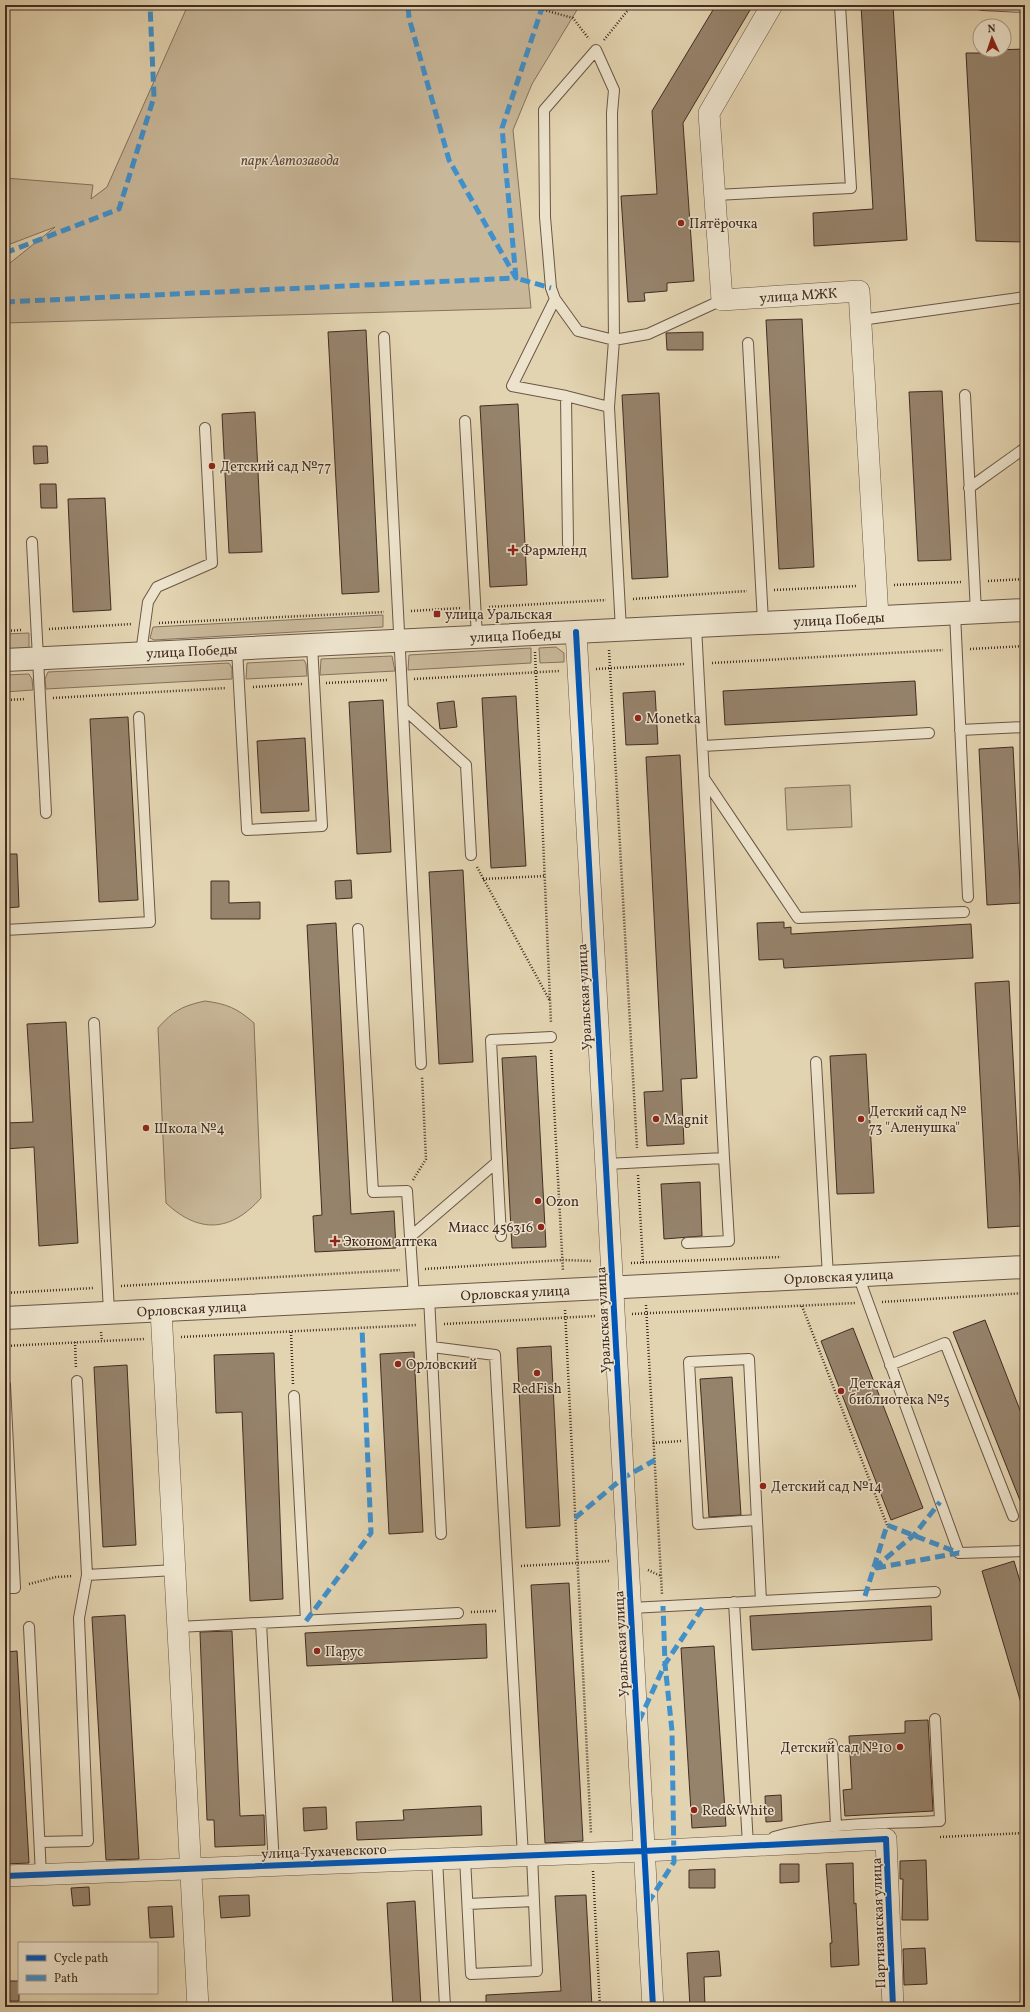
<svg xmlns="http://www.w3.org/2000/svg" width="1030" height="2012" viewBox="0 0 1030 2012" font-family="Vollkorn,serif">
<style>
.green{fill:#c8b799;stroke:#85725e}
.building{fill:#96836c;stroke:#422c22}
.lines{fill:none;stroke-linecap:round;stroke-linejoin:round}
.service-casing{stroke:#6a5646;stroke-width:12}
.minor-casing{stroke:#6a5646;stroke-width:22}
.tertiary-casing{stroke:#6a5646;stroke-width:24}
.path{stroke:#422c22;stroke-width:2.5;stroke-dasharray:1 2;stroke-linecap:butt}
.service{stroke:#ede3cc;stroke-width:10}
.minor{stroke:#ede3cc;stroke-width:21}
.tertiary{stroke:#ede3cc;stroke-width:22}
.quiet{stroke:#4090cb;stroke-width:5;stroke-dasharray:10 5;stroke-linecap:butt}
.cycleway-casing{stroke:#ede3cc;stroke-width:8}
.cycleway{stroke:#0057b8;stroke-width:6}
.poi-dot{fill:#8f2418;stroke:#ede3cc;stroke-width:1.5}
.labels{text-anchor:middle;stroke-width:3;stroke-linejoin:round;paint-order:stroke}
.park-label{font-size:14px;font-style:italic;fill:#5d483a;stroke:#ede3cc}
.poi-label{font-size:14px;fill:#422c22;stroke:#ede3cc;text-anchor:start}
.street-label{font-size:14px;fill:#422c22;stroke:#ede3cc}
</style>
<rect width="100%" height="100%" fill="#e3d4b1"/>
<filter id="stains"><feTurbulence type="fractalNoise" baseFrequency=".005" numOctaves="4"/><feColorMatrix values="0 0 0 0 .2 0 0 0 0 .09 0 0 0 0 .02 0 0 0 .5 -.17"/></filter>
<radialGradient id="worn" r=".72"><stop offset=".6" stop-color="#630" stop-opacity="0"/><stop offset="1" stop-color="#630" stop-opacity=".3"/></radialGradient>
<path class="green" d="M188 5H580L532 84 513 130 531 308 5 323V267L55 227 5 246V178L93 185 91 199 107 187Z
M383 615V627L154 640 150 638 153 627Z
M29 633V648L5 649V634Z
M556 647 564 653V662L540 663 539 648Z
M531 648V663L408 670 409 655Z
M392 656 395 671 320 675 321 659Z
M304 660 306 664 307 676 246 679 247 663Z
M229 663 232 668V679L46 689 45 679 48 672Z
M29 674 32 679 33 690 5 692V675Z
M850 785 852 827 787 830 785 788Z
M205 1001C227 1004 237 1008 254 1023L261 1198C231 1232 199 1234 166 1203L158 1028C173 1011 182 1006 205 1001Z"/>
<path class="building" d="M716 5H753L683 123 694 281 667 283V291L644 293 645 301 628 302 621 196 657 194 652 111Z
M861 5H893L907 240 814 246 813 213 873 209Z
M1025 49V242L976 241 966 53H994V50Z
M802 319 814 567 779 569 766 320Z
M366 330 379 592 342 594 328 332Z
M703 332V350H667L666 333Z
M942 391 951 560 918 561 909 392Z
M659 393 668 577 632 579 622 395Z
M518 404 527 585 490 587 480 406Z
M255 412 262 552 229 553 222 414Z
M33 446H47L48 463 34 464Z
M40 484H56L57 508H41Z
M105 498 111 610 73 612 68 499Z
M915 681 917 715 725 725 723 691Z
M655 691 658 744 626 745 623 693Z
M516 696 526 866 491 868 482 698Z
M383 700 391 852 357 854 349 702Z
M454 701 457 727 440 729 437 703Z
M128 717 138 900 99 902 90 719Z
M305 738 309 811 261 813 257 741Z
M1013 747 1021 903 987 905 979 749Z
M680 755 697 1078 681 1079 684 1144 647 1146 644 1092 663 1091 646 757Z
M5 854H17L19 907 5 908Z
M463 870 473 1062 439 1064 429 872Z
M351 880 352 898 336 899 335 881Z
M211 881H229V903L260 902V919H211Z
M784 922V928L791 927V934L971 924 973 958 784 968 783 959 759 960 757 923Z
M336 923 351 1214 394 1211 396 1248 315 1252 313 1216 322 1215 307 925Z
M1009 981 1022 1226 988 1228 975 983Z
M66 1022 78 1243 39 1246 34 1147 5 1149V1123L33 1122 27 1024Z
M866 1054 874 1193 837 1194 830 1056Z
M536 1056 546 1247 512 1248 502 1058Z
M700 1182 702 1236 664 1239 661 1184Z
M985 1320 1025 1423V1513L953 1332Z
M853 1328 923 1508 891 1520 821 1341Z
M551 1346 560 1526 526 1528 517 1348Z
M414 1352 423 1532 389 1534 380 1354Z
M274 1353 283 1599 250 1601 242 1412 216 1413 214 1355Z
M127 1365 136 1545 103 1547 94 1367Z
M732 1377 741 1515 709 1517 700 1379Z
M1014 1561 1025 1598V1702L1021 1703 982 1571Z
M569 1583 583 1841 545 1843 531 1585Z
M931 1606 932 1640 752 1650 750 1616Z
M125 1615 139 1859 106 1860 92 1617Z
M486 1624 487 1658 307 1666 305 1633Z
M232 1631 240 1816 264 1815 265 1845 215 1847 214 1820H207L200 1632Z
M714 1646 726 1826 692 1828 681 1648Z
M17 1651 29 1863 5 1864V1652Z
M928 1720 933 1811 845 1816 843 1790 852 1789 849 1736 905 1733V1721Z
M781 1795 782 1821 766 1822 765 1796Z
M481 1806 482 1835 357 1840 356 1822 404 1820 403 1810Z
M326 1807 327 1829 304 1831 303 1808Z
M926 1860 928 1920H902L903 1879H900V1861Z
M853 1863 854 1904 856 1903 859 1965 831 1967 830 1943H832L826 1864Z
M780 1864H799V1882L780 1883Z
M715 1869V1888H689V1870Z
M89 1887 90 1905 73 1906 71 1888Z
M249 1895 250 1916 221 1918 219 1896Z
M586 1895 592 2007H486V1995L561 1991 555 1896Z
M415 1901 421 2007H393L387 1903Z
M172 1906 174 1937 150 1938 148 1907Z
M925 1948 927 1984 904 1985 903 1949Z
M719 1951 721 1976 704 1977 705 2007H690L687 1953Z
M5 1981H19V2001H5Z"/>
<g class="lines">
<defs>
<path id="service" d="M982 5 1025 7
M716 195 851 188 840 5
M555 299 512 386 566 396
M861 320 1025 297
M384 337 421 1064
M748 343 763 622
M965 395 976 612
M609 407 621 630
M465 421 477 637
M969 488 1025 448
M32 542 46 813
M568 544 566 396 609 407 614 340 612 113 614 90 596 50 544 110 545 217 551 288 555 299 578 331 614 340 648 334 722 300
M955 613 968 897
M696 626 724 1158
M237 649 247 830 322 826 312 645
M141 653 148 602 157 587 212 563 205 428
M403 708 466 765 471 855
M960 730 1025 727
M703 746 929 733
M704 778 798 918 964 912
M358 929 373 1192 407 1191 414 1297
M5 930 150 922 139 717
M94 1023 109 1312
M816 1062 828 1277
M497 1162 501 1236
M606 1164 724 1158 729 1241 687 1243
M410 1237 497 1162 491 1040 551 1037
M858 1275 959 1553 1025 1551
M429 1297 441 1534
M432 1347 495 1355 523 1856
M890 1365 945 1343 1013 1516
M294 1396 306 1621
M757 1520 698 1524 689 1362 749 1359 761 1601
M87 1575 175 1570
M5 1588H15L5 1385
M734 1602 748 1845 751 1844
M631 1608 935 1592
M261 1623 274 1866
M29 1627 41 1875
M178 1627 458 1613
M832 1744 836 1826
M774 1837C827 1822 885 1824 940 1821L935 1719
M40 1842 88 1841 79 1618 87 1575 77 1381
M465 1858 471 1974 537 1971 532 1855
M437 1859 445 2007
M468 1904 534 1901"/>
<g id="minor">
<path id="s1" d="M772 5 709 113 722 300 859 291 878 617"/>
<path d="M576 632 653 2007"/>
<path d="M161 1310 198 2007"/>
<path d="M5 1876 644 1851 886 1839 893 2007"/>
</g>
<g id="tertiary">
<path id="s2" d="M5 660 1025 610"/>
<path id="s3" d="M5 1318 1025 1267"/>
</g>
</defs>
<use href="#service" class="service-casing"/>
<use href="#minor" class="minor-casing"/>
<use href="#tertiary" class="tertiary-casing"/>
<path class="path" d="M526 5 573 18 589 39
M604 40 632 5
M988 581 1025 579
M894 585 961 582
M774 590 857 586
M633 599 747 591
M489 607 606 600
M411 611 462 608
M159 623 384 612
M49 629 132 624
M5 631 22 630
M970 649 1025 646
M609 650 637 1148
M535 652 551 1023
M712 663 943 650
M596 669 685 664
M414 679 559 671
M326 683 387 680
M253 687 302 684
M53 698 226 688
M5 700 26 699
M477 867 550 1001
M483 879 545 876
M551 1050 563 1271
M638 1175 643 1264
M413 1180 426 1159 422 1076
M631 1263 781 1257
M425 1269 562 1260 592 1261
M121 1286 400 1270
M5 1293 94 1288
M882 1302 1025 1293
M646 1305 662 1594
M802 1306 887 1525
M565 1310 591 1834
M632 1314 855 1303
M444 1324 595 1316
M101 1332 102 1341
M291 1332 293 1384
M181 1337 417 1325
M75 1342 76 1369
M5 1346 144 1339
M653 1443 681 1441
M521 1566 610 1561
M648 1570 661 1576
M29 1584 56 1577 73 1576
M471 1612 496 1611
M940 1837 1025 1833
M593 1871 600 2007"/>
<use href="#service" class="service"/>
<use href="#minor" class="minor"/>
<use href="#tertiary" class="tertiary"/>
<path class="quiet" d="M543 5 502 128 516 278 551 288
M5 253 119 209 154 97 150 5
M5 302 516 278 449 160 409 18 408 5
M575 1518 623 1478 655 1460
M874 1568 914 1535 940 1502
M876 1568 959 1553
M865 1596 887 1525 959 1553
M306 1621 371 1533 362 1328
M639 1721 665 1664 705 1604
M648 1903 674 1862 672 1731 665 1664 663 1606"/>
<defs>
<path id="cycleway" d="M576 632 653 2007
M5 1876 644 1851 886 1839 893 2007"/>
</defs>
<use href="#cycleway" class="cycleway-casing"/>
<use href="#cycleway" class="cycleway"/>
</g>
<g class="poi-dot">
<circle cx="681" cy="223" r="4"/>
<circle cx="212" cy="466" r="4"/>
<path d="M511 544h4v4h4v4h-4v4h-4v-4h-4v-4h4z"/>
<rect x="433" y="610" width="8" height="8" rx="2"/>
<circle cx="638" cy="718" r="4"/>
<circle cx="656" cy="1119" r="4"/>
<circle cx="861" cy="1119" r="4"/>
<circle cx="146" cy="1128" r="4"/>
<circle cx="538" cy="1201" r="4"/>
<circle cx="541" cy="1227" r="4"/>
<path d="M333 1235h4v4h4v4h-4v4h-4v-4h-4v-4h4z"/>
<circle cx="398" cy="1364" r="4"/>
<circle cx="537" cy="1373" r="4"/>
<circle cx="841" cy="1391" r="4"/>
<circle cx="763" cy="1486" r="4"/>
<circle cx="317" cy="1651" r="4"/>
<circle cx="900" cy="1747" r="4"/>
<circle cx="694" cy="1810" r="4"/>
</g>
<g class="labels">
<g class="park-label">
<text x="290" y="165">парк Автозавода</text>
</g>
<g class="poi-label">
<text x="689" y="228">Пятёрочка</text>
<text x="220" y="471">Детский сад №77</text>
<text x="521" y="555">Фармленд</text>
<text x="445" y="619">улица Уральская</text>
<text x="646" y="723">Monetka</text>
<text x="869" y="1116">Детский сад №<tspan x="869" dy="16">73 "Аленушка"</tspan></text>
<text x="664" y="1124">Magnit</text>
<text x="154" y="1133">Школа №4</text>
<text x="546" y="1206">Ozon</text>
<text x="533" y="1232" text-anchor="end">Миасс 456316</text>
<text x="343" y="1246">Эконом аптека</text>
<text x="406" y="1369">Орловский</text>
<text x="849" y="1388">Детская<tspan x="849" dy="16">библиотека №5</tspan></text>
<text x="537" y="1393" text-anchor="middle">RedFish</text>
<text x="771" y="1491">Детский сад №14</text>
<text x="325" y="1656">Парус</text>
<text x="892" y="1752" text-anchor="end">Детский сад №10</text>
<text x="702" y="1815">Red&amp;White</text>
</g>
<g class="street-label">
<text dy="5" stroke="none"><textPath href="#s1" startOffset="389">улица МЖК</textPath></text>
<text dy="5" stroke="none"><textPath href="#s2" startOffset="835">улица Победы</textPath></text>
<text dy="5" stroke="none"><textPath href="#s2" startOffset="511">улица Победы</textPath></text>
<text dy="5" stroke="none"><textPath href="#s2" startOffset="187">улица Победы</textPath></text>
<text transform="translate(584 997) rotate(-93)" y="5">Уральская улица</text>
<text dy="5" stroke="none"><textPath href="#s3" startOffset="835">Орловская улица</textPath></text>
<text dy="5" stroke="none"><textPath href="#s3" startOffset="511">Орловская улица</textPath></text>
<text dy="5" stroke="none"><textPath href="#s3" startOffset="187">Орловская улица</textPath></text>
<text transform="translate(603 1320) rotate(-93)" y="5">Уральская улица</text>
<text transform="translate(621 1644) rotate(-93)" y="5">Уральская улица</text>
<text transform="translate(324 1851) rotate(-2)" y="5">улица Тухачевского</text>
<text transform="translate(878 1923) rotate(-92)" y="5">Партизанская улица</text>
</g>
</g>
<rect width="1030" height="2012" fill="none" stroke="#e3d4b1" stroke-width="20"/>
<rect x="6" y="6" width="1018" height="2000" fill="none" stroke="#422c22" stroke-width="2"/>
<rect x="10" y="10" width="1010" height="1992" fill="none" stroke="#422c22"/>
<rect x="18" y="1942" width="140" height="52" fill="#ede3cc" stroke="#a99a88"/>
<rect x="26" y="1955" width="20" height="6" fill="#0057b8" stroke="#a99a88"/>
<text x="54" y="1962" font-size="12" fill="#422c22">Cycle path</text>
<rect x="26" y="1975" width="20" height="6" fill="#4090cb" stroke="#a99a88"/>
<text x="54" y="1982" font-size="12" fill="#422c22">Path</text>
<g transform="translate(992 38) rotate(357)"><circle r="19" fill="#ede3cc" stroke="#a99a88"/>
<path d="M0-3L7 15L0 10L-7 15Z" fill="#8f2418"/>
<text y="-6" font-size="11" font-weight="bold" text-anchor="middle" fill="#422c22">N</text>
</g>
<rect width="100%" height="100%" filter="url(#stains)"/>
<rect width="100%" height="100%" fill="url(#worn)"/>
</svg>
